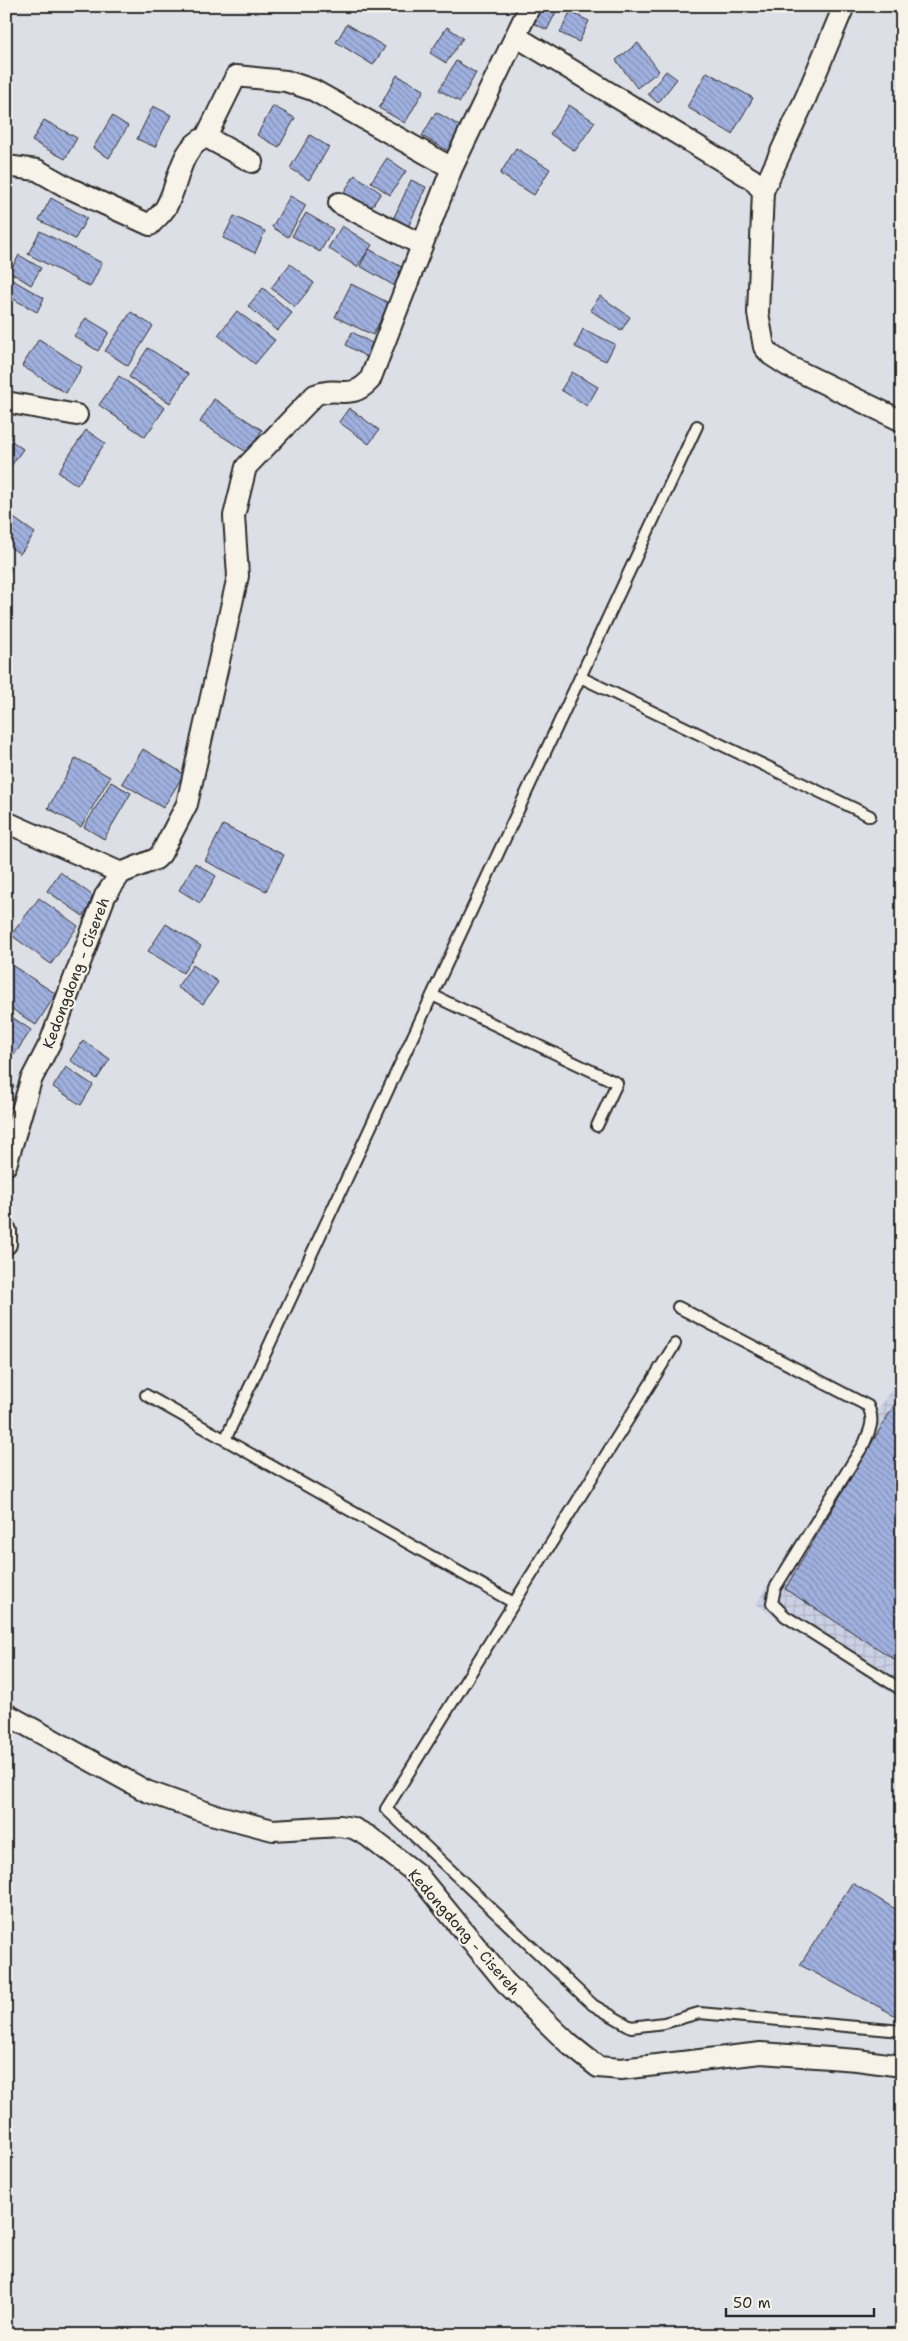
<svg xmlns="http://www.w3.org/2000/svg" width="908" height="2341" viewBox="0 0 908 2341" font-family="'Shantell Sans',sans-serif">
<style>
.industrial{fill:url(#industrial-grid)}
.building{fill:url(#building-back-hatch);stroke:#2b2b2b}
.lines{fill:none;stroke-linecap:round;stroke-linejoin:round}
.lane-casing{stroke:#2b2b2b;stroke-width:14}
.street-casing{stroke:#2b2b2b;stroke-width:24}
.lane{stroke:#f7f3e8;stroke-width:10}
.street{stroke:#f7f3e8;stroke-width:20}
.labels{text-anchor:middle;stroke-width:4.5;stroke-linejoin:round;paint-order:stroke}
.street-label{font-size:15px;fill:#2b2b2b;stroke:#f7f3e8}
</style>
<defs>
<pattern id="industrial-grid" width="8" height="8" patternUnits="userSpaceOnUse" patternTransform="scale(1.25)"><rect width="8" height="8" fill="#cbd1e4"/><path d="M0 4h8M4 0v8" fill="none" stroke="#aeb4c4"/></pattern>
<pattern id="building-back-hatch" width="6" height="6" patternUnits="userSpaceOnUse" patternTransform="scale(1.25)"><rect width="6" height="6" fill="#a0b1e0"/><path d="M-1 5l2 2M0 0l6 6M5-1l2 2" fill="none" stroke="#8390b6"/></pattern>
</defs>
<rect width="100%" height="100%" fill="#dddfe6"/>
<filter id="ink" filterUnits="userSpaceOnUse"><feTurbulence type="fractalNoise" baseFrequency=".02" numOctaves="2"/><feDisplacementMap in="SourceGraphic" scale="10" xChannelSelector="R" yChannelSelector="G"/><feConvolveMatrix kernelMatrix="1 2 1 2 8 2 1 2 1" color-interpolation-filters="sRGB"/></filter>
<g filter="url(#ink)">
<path class="industrial" d="M902 1372V1700L756 1604Z"/>
<path class="building" d="M537 6H559L547 30 529 21Z
M570 12 589 21 579 42 560 33Z
M347 24 385 47 373 65 336 42Z
M447 27 463 38 446 63 430 53Z
M638 43 659 71 637 88 616 60Z
M456 61 476 73 460 102 439 90Z
M666 71 677 79 658 103 648 94Z
M707 72 753 98 732 134 687 107Z
M397 75 424 90 405 123 379 108Z
M569 105 595 122 575 151 550 134Z
M153 106 171 115 155 147 137 139Z
M273 106 295 118 279 147 257 135Z
M436 112 465 129 452 153 422 136Z
M112 116 128 126 109 158 93 148Z
M44 120 77 138 65 159 32 141Z
M310 135 329 147 309 180 290 168Z
M516 148 550 169 534 195 500 174Z
M387 158 406 171 390 195 371 182Z
M355 175 381 193 366 215 340 198Z
M411 180 426 187 405 234 390 226Z
M290 196 306 205 288 237 272 227Z
M51 198 87 218 75 239 39 220Z
M306 213 333 229 320 252 292 236Z
M234 216 265 231 255 253 223 238Z
M342 226 372 245 357 267 328 248Z
M40 231 102 263 90 287 28 254Z
M369 249 405 269 395 286 360 266Z
M19 255 41 268 31 285 10 272Z
M290 264 314 283 295 307 271 288Z
M9 278 44 298 37 312 6 295V283Z
M351 284 389 303 373 335 335 317Z
M263 288 292 313 277 331 248 306Z
M600 296 630 317 621 331 590 310Z
M237 311 275 340 255 364 218 335Z
M131 312 153 326 128 366 105 351Z
M86 318 109 332 98 351 74 336Z
M583 329 615 344 606 361 575 347Z
M352 332 377 346 370 359 346 345Z
M39 339 82 367 66 393 22 366Z
M148 348 188 374 170 403 129 377Z
M572 372 598 387 587 406 561 390Z
M119 376 165 408 145 437 99 405Z
M214 399 262 430 248 453 200 422Z
M349 408 379 430 369 444 339 422Z
M86 430 105 443 77 485 58 472Z
M6 437 23 449 6 473Z
M8 514 35 533 20 554 6 544Z
M6 564 12 568 6 577Z
M143 749 184 774 163 808 122 783Z
M76 758 110 777 81 827 48 808Z
M111 782 131 793 104 839 84 827Z
M223 825 284 855 266 891 205 861Z
M195 863 216 876 200 903 179 890Z
M60 872 96 898 83 916 47 891Z
M39 898 78 926 51 964 11 935Z
M166 924 201 946 183 973 148 951Z
M10 964 56 994 36 1025 6 1005V969Z
M193 965 218 982 203 1004 177 987Z
M6 1013 31 1030 15 1054 6 1048Z
M83 1041 110 1059 97 1079 70 1060Z
M6 1054 13 1058 6 1068Z
M66 1067 93 1085 81 1105 53 1087Z
M6 1081 14 1086 6 1099Z
M902 1392V1664L785 1589Z
M852 1883 902 1913V2019L800 1965Z"/>
<g class="lines">
<defs>
<path id="lane" d="M580 677 870 816
M432 995 617 1083 597 1126
M678 1307 868 1406C875 1421 870 1430 864 1444L775 1588 772 1603 785 1616 902 1690
M675 1344 386 1809 593 2005 631 2027 664 2023 699 2013 902 2031
M146 1395 514 1603
M225 1440 697 426"/>
<path id="street" d="M844 6 806 97 763 191 758 313 764 347 771 355 788 366 902 421
M517 37 752 179 763 191
M206 137 252 162
M6 166 37 170 67 187 150 225C155 219 162 214 166 207 180 183 178 149 206 137L236 76 286 81 313 90 452 168
M339 203 422 245
M6 402 77 415
M6 822 121 873 105 896 50 1043 31 1080 6 1165
M121 873 156 859 161 854 187 804 238 576 234 516 246 467 315 395C338 385 350 402 370 380L452 168 530 6
M6 1231V1244
M6 1714 146 1791 211 1814 273 1830 340 1826 353 1828 368 1836 417 1874 505 1982 569 2044 598 2067 621 2069 761 2053 857 2060 902 2066"/>
</defs>
<use href="#lane" class="lane-casing"/>
<use href="#street" class="street-casing"/>
<use href="#lane" class="lane"/>
<use href="#street" class="street"/>
</g>
</g>
<g class="labels">
<g class="street-label">
<text transform="translate(76 973) rotate(-69)" y="5">Kedongdong - Cisereh</text>
<text transform="translate(464 1932) rotate(49)" y="5">Kedongdong - Cisereh</text>
</g>
</g>
<rect width="908" height="2341" fill="none" stroke="#f7f3e8" stroke-width="25"/>
<rect x="12" y="12" width="883" height="2316" fill="none" stroke="#2b2b2b" stroke-width="2" filter="url(#ink)"/>
<path d="M726 2308v8h148v-8" fill="none" stroke="#2b2b2b" stroke-width="2.5"/>
<text x="733" y="2308" font-size="15" fill="#2b2b2b" stroke="#f7f3e8" stroke-width="4" paint-order="stroke">50 m</text>
</svg>
